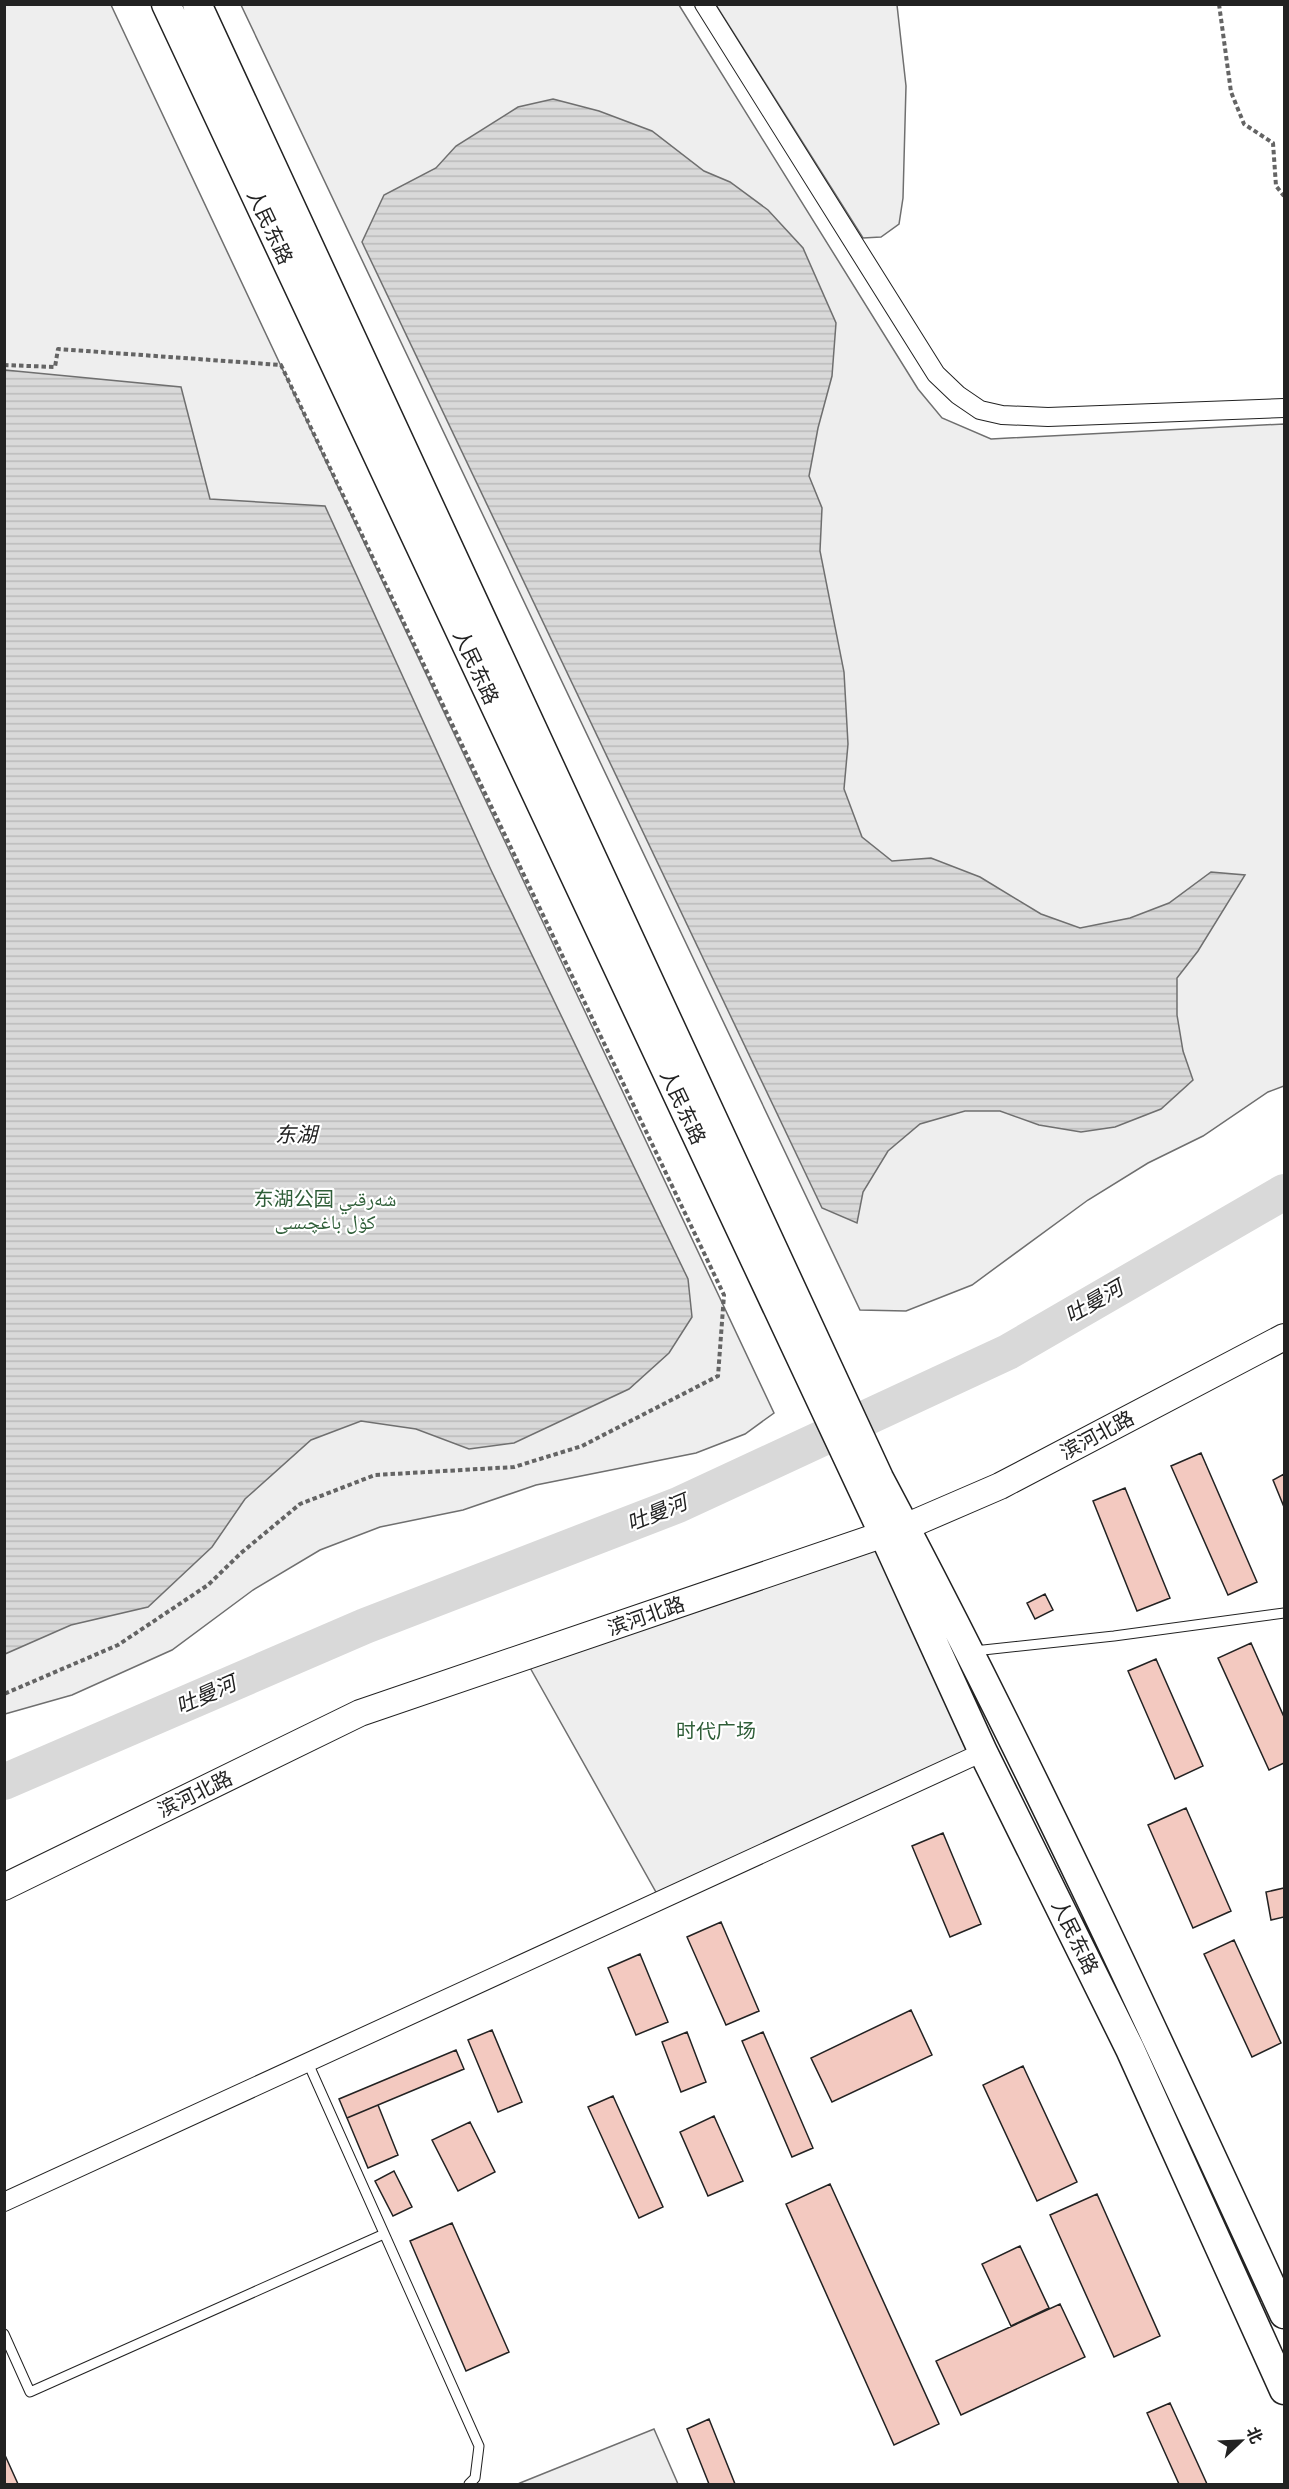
<svg xmlns="http://www.w3.org/2000/svg" width="1289" height="2489" viewBox="0 0 1289 2489" font-family="Karla,'Noto Naskh Arabic','Noto Sans SC',sans-serif">
<style>
.green{fill:#eee;stroke:#6f6f6f;stroke-width:1.5}
.water{fill:url(#water-rules);stroke:#6f6f6f;stroke-width:1.5}
.lines{fill:none;stroke-linecap:round;stroke-linejoin:round}
.river{stroke:#d9d9d9;stroke-width:36}
.building{fill:#f3c9c0;stroke:#222;stroke-width:1.5}
.service-casing{stroke:#222;stroke-width:11}
.minor-casing{stroke:#222;stroke-width:20}
.secondary-casing{stroke:#222;stroke-width:28}
.primary-casing{stroke:#222;stroke-width:31}
.path{stroke:#646464;stroke-width:4;stroke-dasharray:4.5 3;stroke-linecap:butt}
.service{stroke:#fff;stroke-width:9}
.minor{stroke:#fff;stroke-width:18}
.secondary{stroke:#fff;stroke-width:26}
.primary{stroke:#fff;stroke-width:28}
.labels{text-anchor:middle;stroke-width:4.5;stroke-linejoin:round;paint-order:stroke}
.street-label{font-size:20px;fill:#222;stroke:#fff}
.park-label{font-size:20px;fill:#2f5e38;stroke:#fff}
.water-label{font-size:21px;font-style:italic;fill:#222;stroke:#fff}
</style>
<defs>
<pattern id="water-rules" width="6" height="5" patternUnits="userSpaceOnUse" patternTransform="scale(1.5)"><rect width="6" height="5" fill="#d9d9d9"/><path d="M0 2.5h6" fill="none" stroke="#bababa"/></pattern>
</defs>
<rect width="100%" height="100%" fill="#fff"/>
<path class="green" d="M5 5H111L774 1413 745 1434 696 1453 536 1485 463 1510 380 1527 320 1550 253 1590 172 1650 72 1695 5 1714Z
M241 5H679L918 389 942 418 991 439 1284 424V1086L1268 1092 1203 1136 1148 1163 1088 1200 972 1285 906 1311 860 1310Z
M716 5H897L906 86 903 198 899 224 881 237 863 238Z
M884 1535 983 1752 661 1901 524 1657Z
M654 2429 678 2484H518L520 2483Z"/>
<path class="water" d="M553 99 599 111 652 131 704 171 730 182 768 210 803 248 836 323 832 376 818 428 809 476 822 508 820 551 844 672 848 744 844 789 862 837 892 861 931 858 980 877 1041 914 1080 928 1130 918 1169 903 1211 872 1245 875 1198 951 1177 978V1015L1183 1051 1193 1080 1161 1109 1115 1127 1081 1132 1039 1125 1000 1111H965L920 1124 888 1151 863 1192 857 1223 822 1208 362 242 384 195 436 168 456 146 518 107Z
M5 370 181 387 210 499 325 506 491 870 688 1279 692 1317 669 1353 629 1389 514 1443 469 1449 416 1429 361 1421 311 1440 245 1499 212 1547 148 1607 71 1625 5 1654Z"/>
<g class="lines">
<path class="river" d="M4 1782 365 1626 678 1505 1008 1352 1284 1192"/>
</g>
<path class="building" d="M1201 1453 1257 1582 1228 1595 1171 1466Z
M1284 1474V1507L1273 1480Z
M1125 1488 1170 1598 1137 1611 1093 1501Z
M1045 1594 1053 1610 1035 1619 1027 1603Z
M1251 1643 1284 1717V1763L1269 1770 1218 1658Z
M1156 1659 1203 1766 1175 1779 1128 1671Z
M1186 1808 1231 1911 1193 1928 1148 1825Z
M943 1833 981 1924 950 1937 912 1846Z
M1284 1888V1917L1271 1920 1266 1892Z
M721 1922 759 2011 726 2025 687 1937Z
M1234 1940 1281 2043 1252 2057 1204 1954Z
M640 1954 668 2022 636 2035 608 1968Z
M911 2010 932 2055 832 2102 811 2058Z
M492 2030 522 2102 498 2112 468 2040Z
M687 2032 706 2082 681 2092 662 2042Z
M763 2032 813 2148 792 2157 742 2041Z
M456 2050 464 2069 347 2118 339 2099Z
M1023 2066 1077 2182 1037 2201 983 2085Z
M613 2096 663 2207 639 2218 588 2107Z
M378 2105 398 2155 368 2168 347 2118Z
M714 2116 743 2181 708 2196 680 2132Z
M470 2122 495 2172 458 2191 432 2140Z
M394 2171 412 2207 393 2216 375 2181Z
M830 2184 939 2424 894 2445 786 2204Z
M1097 2194 1160 2336 1114 2357 1050 2215Z
M452 2223 509 2352 466 2371 410 2241Z
M1020 2246 1049 2308 1011 2326 982 2264Z
M1060 2304 1085 2357 961 2415 936 2361Z
M1170 2403 1207 2484H1179L1147 2413Z
M709 2419 735 2484H709L687 2429Z
M4 2453 18 2484H4Z"/>
<g class="lines">
<defs>
<path id="service" d="M974 1651 1114 1636 1284 1613
M308 2063 479 2446 475 2478 469 2484
M4 2334 30 2392 384 2234"/>
<path id="minor" d="M704 4 936 374 958 395 980 410 1002 415 1048 417 1284 408
M4 2202 983 1752"/>
<path id="secondary" d="M4 1887 360 1713 905 1527 1000 1486 1284 1337"/>
<path id="primary" d="M166 4 884 1535 983 1752 1130 2049 1284 2390
M197 4 879 1478C1025 1752 1155 2033 1284 2314"/>
</defs>
<use href="#service" class="service-casing"/>
<use href="#minor" class="minor-casing"/>
<use href="#secondary" class="secondary-casing"/>
<use href="#primary" class="primary-casing"/>
<path class="path" d="M1219 4 1231 92 1244 124 1273 143 1276 186 1284 196
M4 365 55 367 58 349 281 365 724 1295 718 1376 582 1446 514 1467 375 1475 300 1504 241 1553 208 1585 118 1645 4 1694"/>
<use href="#service" class="service"/>
<use href="#minor" class="minor"/>
<use href="#secondary" class="secondary"/>
<use href="#primary" class="primary"/>
</g>
<g class="labels">
<g class="street-label">
<text transform="translate(270 227) rotate(65)" y="7">人民东路</text>
<text transform="translate(476 667) rotate(65)" y="7">人民东路</text>
<text transform="translate(683 1107) rotate(65)" y="7">人民东路</text>
<text transform="translate(1097 1435) rotate(-28)" y="7">滨河北路</text>
<text transform="translate(646 1616) rotate(-19)" y="7">滨河北路</text>
<text transform="translate(195 1794) rotate(-26)" y="7">滨河北路</text>
<text transform="translate(1075 1937) rotate(64)" y="7">人民东路</text>
</g>
<g class="park-label">
<text x="325" y="1206">东湖公园 شەرقىي<tspan x="325" dy="23">كۆل باغچىسى</tspan></text>
<text x="716" y="1738">时代广场</text>
</g>
<g class="water-label">
<text x="296" y="1142">东湖</text>
<text transform="translate(1094 1302) rotate(-30)" y="7">吐曼河</text>
<text transform="translate(657 1513) rotate(-22)" y="7">吐曼河</text>
<text transform="translate(206 1695) rotate(-24)" y="7">吐曼河</text>
</g>
</g>
<rect width="1289" height="2489" fill="none" stroke="#222222" stroke-width="12"/>
<g transform="translate(1241 2441) rotate(67)" stroke="#ffffff" stroke-width="4.5" paint-order="stroke">
<path d="M0-4.5L10 22L0 15L-10 22Z" fill="#222222"/>
<text y="-9" font-size="16" font-weight="bold" text-anchor="middle" fill="#222222">北</text>
</g>
</svg>
